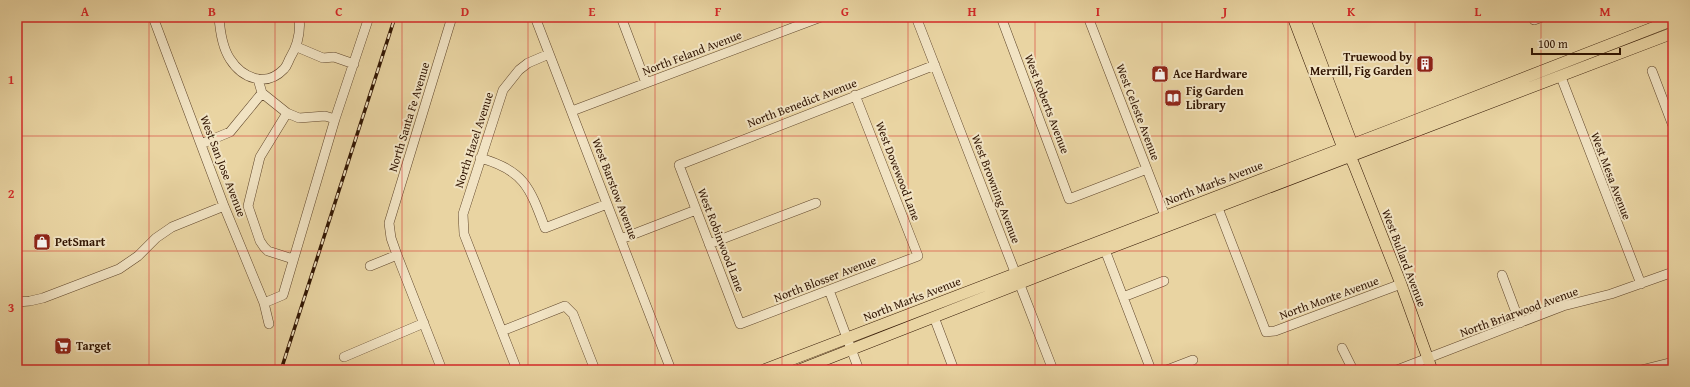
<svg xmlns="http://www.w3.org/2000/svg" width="1690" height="387" viewBox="0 0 1690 387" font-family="'Gentium Book Plus',serif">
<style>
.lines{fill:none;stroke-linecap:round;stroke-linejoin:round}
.minor-casing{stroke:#5f452a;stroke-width:10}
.major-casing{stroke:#311502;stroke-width:12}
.minor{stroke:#f1e3c3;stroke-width:9}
.major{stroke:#e9d4a2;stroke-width:11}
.rail-casing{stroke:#311502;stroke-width:3.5}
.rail{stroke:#f1e3c3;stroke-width:2;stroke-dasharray:6;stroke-linecap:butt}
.grid{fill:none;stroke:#d62828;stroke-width:1;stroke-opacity:0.55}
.labels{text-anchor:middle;stroke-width:4;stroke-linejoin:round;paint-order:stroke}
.street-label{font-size:12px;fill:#311502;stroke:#f1e3c3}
.poi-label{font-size:12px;font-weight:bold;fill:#311502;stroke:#f1e3c3;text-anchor:start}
.neatline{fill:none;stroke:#d62828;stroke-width:1.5}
.grid-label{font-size:13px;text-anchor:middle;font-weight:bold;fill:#d62828}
</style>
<rect width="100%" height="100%" fill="#e9d4a2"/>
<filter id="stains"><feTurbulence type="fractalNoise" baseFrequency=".005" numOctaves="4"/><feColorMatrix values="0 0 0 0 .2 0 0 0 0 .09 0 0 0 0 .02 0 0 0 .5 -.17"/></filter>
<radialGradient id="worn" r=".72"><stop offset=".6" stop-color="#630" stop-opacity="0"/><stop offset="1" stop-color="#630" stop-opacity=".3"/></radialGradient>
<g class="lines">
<defs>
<path id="minor" d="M153 17 224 206 264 303 269 324
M219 17C220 31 222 47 230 59 242 78 266 88 284 69 287 66 288 62 290 58 298 45 301 33 299 17
M535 17 671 370
M621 17 646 83
M916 17 1053 370
M1001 17 1069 199 1147 169
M1088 17 1165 216
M1533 17 1534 20 1542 17
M297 47 323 58 334 57 354 64
M1652 71 1673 126
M1561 77 1641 284
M262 93 287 113 299 118 325 116 335 119
M855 95 918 256 740 324 679 165 935 65
M572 111 821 17
M287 113 260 157 248 206 260 241 264 247 268 251 293 259
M201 144 230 132 262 93 258 79
M480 158C524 170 530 188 545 228L607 204
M1218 208 1266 332 1275 331 1401 284
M621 239 696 210
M709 244 816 203
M1105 250 1151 370
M370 266 397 255
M1502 275 1520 323
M829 290 859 370
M1123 297 1164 281
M17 302 30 301 43 298 119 269 138 256 156 238 172 227 224 206
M264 303 283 295 335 119 369 17
M934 317 954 370
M502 331 565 306 573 314 595 370
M1342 348 1353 370
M344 357 424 323
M442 370 397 255 391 238 389 223 452 17
M517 370 464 234 463 214 503 90 519 70 528 63 549 54
M1167 370 1193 360
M1397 370 1563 306 1611 294 1673 272
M1641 370 1673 362"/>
<path id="major" d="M1293 17 1343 148 1350 156 1354 165 1401 284 1432 370
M1304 17 1349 136 1352 144 1351 150
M764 370 1393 129 1673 20
M799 370 1105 250 1673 33"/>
</defs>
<use href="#minor" class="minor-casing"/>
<use href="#major" class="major-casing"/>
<use href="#minor" class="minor"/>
<use href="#major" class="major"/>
<defs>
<path id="rail" d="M281 370 395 17"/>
</defs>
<use href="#rail" class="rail-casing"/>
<use href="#rail" class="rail"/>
</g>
<path class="grid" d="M149 17V370M275 17V370M402 17V370M528 17V370M655 17V370M782 17V370M908 17V370M1035 17V370M1162 17V370M1288 17V370M1415 17V370M1541 17V370M17 136H1673M17 251H1673"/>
<defs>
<symbol id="building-square" viewBox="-11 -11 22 22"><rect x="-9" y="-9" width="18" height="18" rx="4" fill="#8f2418" stroke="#f1e3c3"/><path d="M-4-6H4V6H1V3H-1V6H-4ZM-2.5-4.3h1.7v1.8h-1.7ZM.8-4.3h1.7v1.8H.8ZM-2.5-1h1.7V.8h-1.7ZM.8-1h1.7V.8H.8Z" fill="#fff"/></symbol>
<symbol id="shop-square" viewBox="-11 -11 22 22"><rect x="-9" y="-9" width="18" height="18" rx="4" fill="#8f2418" stroke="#f1e3c3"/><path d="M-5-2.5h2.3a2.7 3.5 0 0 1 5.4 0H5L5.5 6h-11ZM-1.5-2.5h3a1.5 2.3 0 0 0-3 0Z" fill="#fff"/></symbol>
<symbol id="library-square" viewBox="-11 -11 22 22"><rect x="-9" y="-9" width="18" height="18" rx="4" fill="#8f2418" stroke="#f1e3c3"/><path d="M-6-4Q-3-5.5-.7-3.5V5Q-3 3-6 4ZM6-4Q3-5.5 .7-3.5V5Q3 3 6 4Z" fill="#fff"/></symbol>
<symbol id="supermarket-square" viewBox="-11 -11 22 22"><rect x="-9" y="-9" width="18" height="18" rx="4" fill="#8f2418" stroke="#f1e3c3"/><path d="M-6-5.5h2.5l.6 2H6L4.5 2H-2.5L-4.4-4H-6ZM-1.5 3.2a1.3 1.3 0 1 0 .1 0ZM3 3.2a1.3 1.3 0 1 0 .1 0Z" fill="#fff"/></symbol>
</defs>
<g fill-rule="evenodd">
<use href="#building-square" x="1415" y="54" width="20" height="20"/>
<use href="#shop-square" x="1150" y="64" width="20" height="20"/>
<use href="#library-square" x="1163" y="88" width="20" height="20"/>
<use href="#shop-square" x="32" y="232" width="20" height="20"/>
<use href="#supermarket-square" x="53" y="336" width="20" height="20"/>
</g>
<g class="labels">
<g class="street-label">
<text transform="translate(692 53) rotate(-21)" y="4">North Feland Avenue</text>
<text transform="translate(802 103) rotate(-21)" y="4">North Benedict Avenue</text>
<text transform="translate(1047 104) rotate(69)" y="4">West Roberts Avenue</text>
<text transform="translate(1138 112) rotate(69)" y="4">West Celeste Avenue</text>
<text transform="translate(409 117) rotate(-73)" y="4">North Santa Fe Avenue</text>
<text transform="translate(474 140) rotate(-72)" y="4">North Hazel Avenue</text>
<text transform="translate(223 166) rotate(69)" y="4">West San Jose Avenue</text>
<text transform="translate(898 171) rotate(69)" y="4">West Dovewood Lane</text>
<text transform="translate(1611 176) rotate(69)" y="4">West Mesa Avenue</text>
<text transform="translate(1214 183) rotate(-21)" y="4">North Marks Avenue</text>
<text transform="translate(615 189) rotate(69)" y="4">West Barstow Avenue</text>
<text transform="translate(996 189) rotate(69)" y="4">West Browning Avenue</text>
<text transform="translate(721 240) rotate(69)" y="4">West Robinwood Lane</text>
<text transform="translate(1404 258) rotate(69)" y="4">West Bullard Avenue</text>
<text transform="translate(825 279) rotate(-21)" y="4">North Blosser Avenue</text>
<text transform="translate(1329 298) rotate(-20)" y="4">North Monte Avenue</text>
<text transform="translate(912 299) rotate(-21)" y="4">North Marks Avenue</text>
<text transform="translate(1519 312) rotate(-20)" y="4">North Briarwood Avenue</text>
</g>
<g class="poi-label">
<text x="1412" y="61" text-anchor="end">Truewood by<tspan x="1412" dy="14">Merrill, Fig Garden</tspan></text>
<text x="1173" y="78">Ace Hardware</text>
<text x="1186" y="95">Fig Garden<tspan x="1186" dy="14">Library</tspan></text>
<text x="55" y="246">PetSmart</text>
<text x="76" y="350">Target</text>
</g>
</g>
<rect width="1690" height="387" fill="none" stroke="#e9d4a2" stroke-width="44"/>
<path d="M1532 48v6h88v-6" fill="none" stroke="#311502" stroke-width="2"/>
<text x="1538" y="48" font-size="12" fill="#311502" stroke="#f1e3c3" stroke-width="3" paint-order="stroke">100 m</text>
<rect x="22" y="22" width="1646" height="343" class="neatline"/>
<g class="grid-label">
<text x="85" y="16">A</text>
<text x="212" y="16">B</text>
<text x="339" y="16">C</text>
<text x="465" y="16">D</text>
<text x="592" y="16">E</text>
<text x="718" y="16">F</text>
<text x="845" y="16">G</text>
<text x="972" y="16">H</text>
<text x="1098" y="16">I</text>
<text x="1225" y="16">J</text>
<text x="1351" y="16">K</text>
<text x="1478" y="16">L</text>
<text x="1605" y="16">M</text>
<text x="11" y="84">1</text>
<text x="11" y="198">2</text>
<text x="11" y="312">3</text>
</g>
<rect width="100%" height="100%" filter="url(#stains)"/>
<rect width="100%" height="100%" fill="url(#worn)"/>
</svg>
